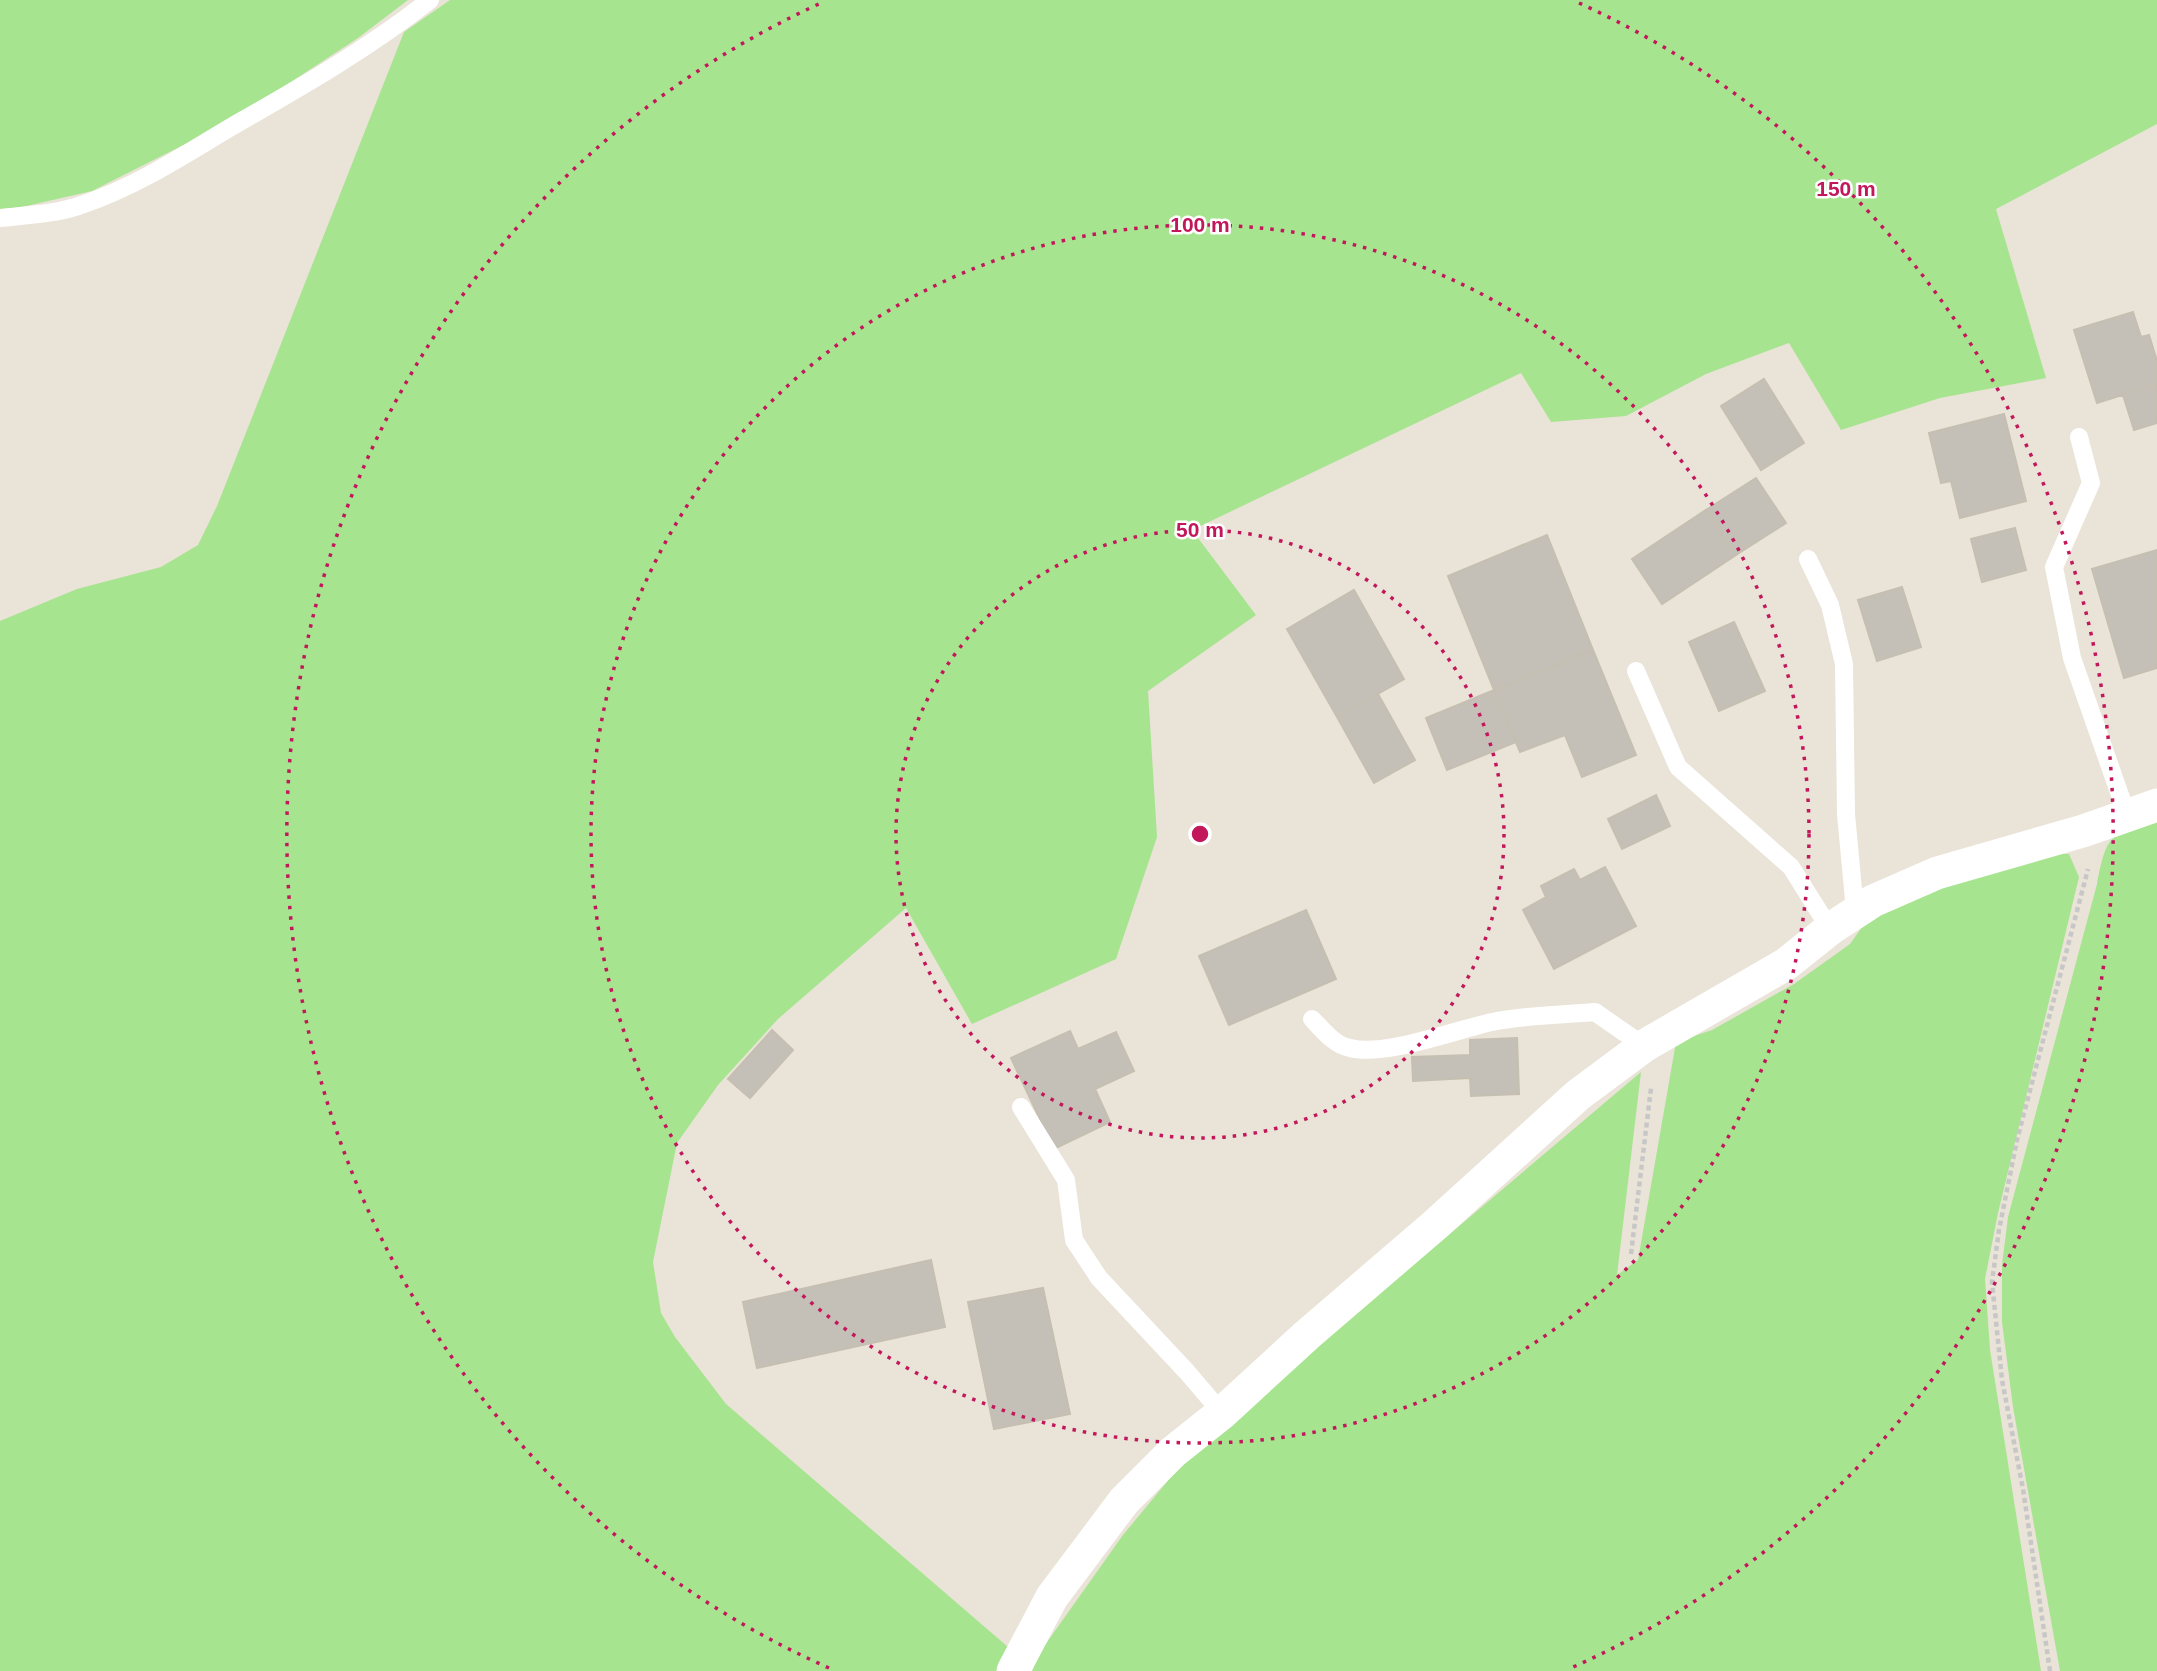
<svg xmlns="http://www.w3.org/2000/svg" width="2157" height="1671" viewBox="0 0 2157 1671" font-family="Helvetica,sans-serif">
<style>
.green{fill:#a7e490}
.building{fill:#c5c0b7;stroke:#c5bfb1;stroke-width:2}
.lines{fill:none;stroke-linecap:round;stroke-linejoin:round}
.path{stroke:#c7c7c7;stroke-width:4.5;stroke-dasharray:5 3.5;stroke-linecap:butt}
.lane{stroke:#fff;stroke-width:18}
.street{stroke:#fff;stroke-width:33}
.ring{fill:none;stroke:#c2185b;stroke-width:3.5;stroke-dasharray:3.5 7}
.centre{fill:#c2185b;stroke:#fff;stroke-width:3.5}
.ring-label{font-size:21px;text-anchor:middle;font-weight:bold;fill:#c2185b;stroke:#fff;stroke-width:5;stroke-linejoin:round;paint-order:stroke}
</style>
<rect width="100%" height="100%" fill="#eae3d7"/>
<path class="green" d="M0 0H408L358 38 233 120 92 191 22 207 0 209Z
M450 0H2157V124L1996 209 2046 378 1940 398 1841 430 1789 343 1706 374 1626 416 1551 422 1521 373 1192 530 1256 615 1148 691 1157 837 1116 959 972 1024 906 908 778 1019 718 1085 677 1143 653 1262 661 1313 675 1337 726 1404 1008 1647 997 1671H0V621L77 589 161 567 198 545 217 506 404 32Z
M2157 819V1671H2060L2013 1407 2002 1322V1265L2008 1217 2097 884C2107 833 2109 836 2157 819Z
M2046 853 2069 854 2079 877 1998 1213 1985 1279 1990 1350 2041 1671H1032L1040 1652 1123 1535 1190 1454 1641 1072 1617 1275 1638 1260 1676 1042 1712 1030 1794 984 1850 944 1867 920 1956 880Z"/>
<path class="building" d="M2133 312 2141 337 2149 335 2157 361V384L2097 403 2074 330Z
M1764 379 1804 443 1761 470 1721 406Z
M2157 384V423L2134 430 2123 395Z
M2004 414 2026 501 1960 518 1951 481 1941 483 1929 433Z
M1756 478 1786 523 1736 555 1706 510Z
M1706 510 1736 555 1662 604 1632 559Z
M2015 528 2026 570 1982 582 1971 539Z
M1547 535 1593 650 1494 690 1448 576Z
M2157 550V668L2124 678 2092 569Z
M1902 587 1921 647 1877 661 1858 600Z
M1354 590 1404 679 1337 717 1287 629Z
M1734 622 1765 691 1719 711 1689 642Z
M1593 650 1636 755 1582 777 1565 735 1520 752 1494 690Z
M1494 690 1516 742 1447 770 1426 718Z
M1378 694 1415 760 1374 783 1337 717Z
M1656 795 1670 826 1622 849 1608 819Z
M1605 867 1636 926 1554 969 1523 910 1546 897 1541 886 1574 869 1580 880Z
M1306 910 1336 979 1229 1025 1199 956Z
M772 1030 793 1050 750 1098 728 1079Z
M1070 1031 1078 1049 1116 1032 1134 1071 1095 1089 1110 1122 1054 1149 1011 1058Z
M1517 1038 1519 1094 1471 1096 1470 1078 1413 1081 1412 1057 1470 1055V1040Z
M931 1260 945 1327 757 1368 743 1302Z
M1043 1288 1070 1414 994 1429 968 1302Z"/>
<g class="lines">
<path class="path" d="M1631 1254 1651 1088
M2050 1671 2023 1489 2002 1380 1992 1282 1999 1230 2017 1140 2088 869"/>
<path class="lane" d="M0 218C28 215 58 214 84 204 137 186 184 155 231 127 299 88 368 49 430 0
M2079 437 2091 483 2054 567 2072 658 2127 815
M1808 559 1830 605 1844 664 1846 814 1855 911
M1636 671 1678 767 1791 867 1830 929
M1312 1019C1323 1030 1334 1045 1350 1048 1385 1057 1455 1030 1492 1022 1525 1015 1561 1015 1595 1012L1644 1046
M1021 1107 1066 1180 1074 1240 1099 1278 1187 1372 1222 1413"/>
<path class="street" d="M1013 1671 1052 1597 1124 1501 1173 1452 1222 1413 1307 1335 1435 1225 1578 1095 1644 1046 1786 964 1830 929 1873 901 1937 873 2083 831 2157 805"/>
</g>
<g class="ring">
<circle cx="1200" cy="834" r="304"/>
<circle cx="1200" cy="834" r="609"/>
<path d="M829 1668A913 913 0 0 1 821 3M1579 3A913 913 0 0 1 1571 1668"/>
</g>
<circle cx="1200" cy="834" r="10" class="centre"/>
<g class="ring-label">
<text x="1846" y="196">150 m</text>
<text x="1200" y="232">100 m</text>
<text x="1200" y="537">50 m</text>
</g>
</svg>
